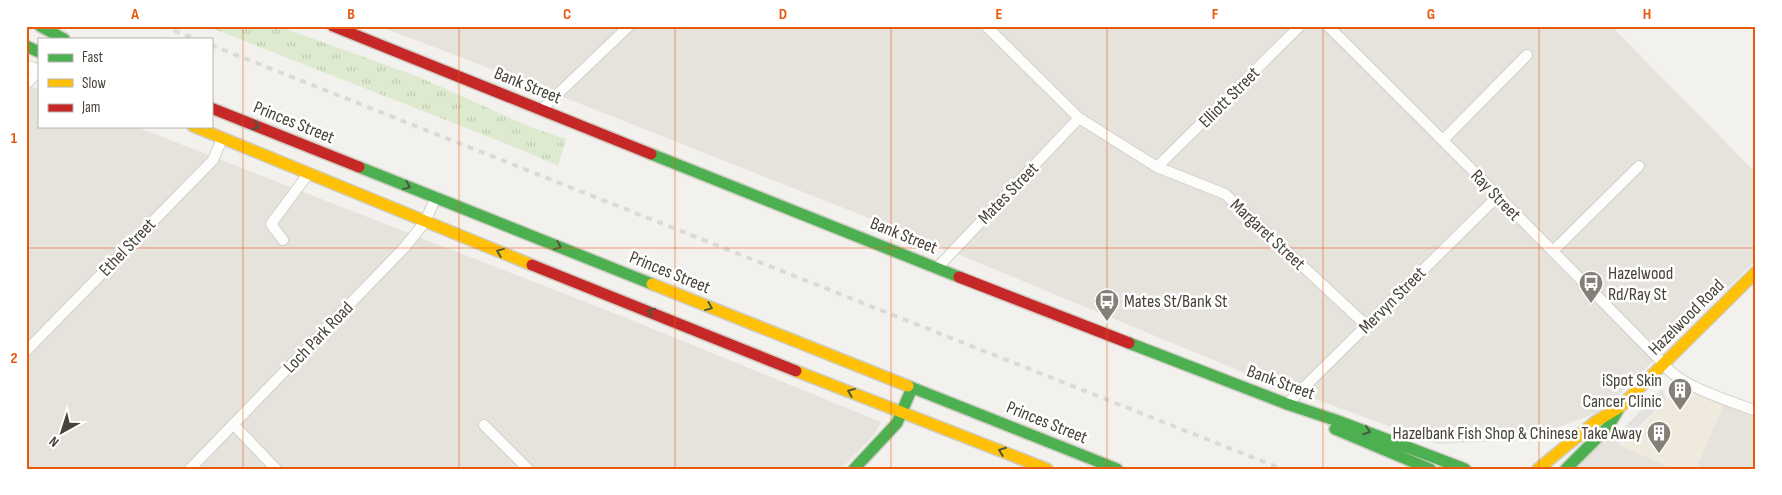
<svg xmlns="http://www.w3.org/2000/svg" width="1782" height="495" viewBox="0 0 1782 495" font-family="'Sofia Sans Condensed',sans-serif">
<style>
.residential{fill:#e5e3db}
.commercial{fill:#f0eade}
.grass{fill:url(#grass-tufts)}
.parking{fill:#e4e2de}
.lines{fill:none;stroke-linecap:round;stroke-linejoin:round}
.street-casing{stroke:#d0cfcb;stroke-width:12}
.fast-casing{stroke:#d0cec4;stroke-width:14}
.slow-casing{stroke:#d0cec4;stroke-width:14}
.jam-casing{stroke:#d0cec4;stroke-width:14}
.street{stroke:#fdfdfc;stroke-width:10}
.fast{stroke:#4caf50;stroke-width:11}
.slow{stroke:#ffc107;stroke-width:11}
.jam{stroke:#c62828;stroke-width:11}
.rail{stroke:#dadad9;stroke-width:4;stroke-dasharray:6 6;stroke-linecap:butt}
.oneway{stroke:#49593e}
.grid{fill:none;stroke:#e8590c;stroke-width:1;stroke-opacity:0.55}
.labels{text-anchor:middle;stroke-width:5;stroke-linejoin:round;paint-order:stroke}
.street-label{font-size:18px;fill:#484339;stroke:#fff}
.poi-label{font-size:18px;fill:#484339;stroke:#fff;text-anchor:start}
.neatline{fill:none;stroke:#e8590c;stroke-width:2}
.grid-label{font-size:16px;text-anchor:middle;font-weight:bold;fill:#e8590c}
</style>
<defs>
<pattern id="grass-tufts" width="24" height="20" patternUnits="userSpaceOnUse" patternTransform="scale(1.25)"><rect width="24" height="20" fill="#deeacf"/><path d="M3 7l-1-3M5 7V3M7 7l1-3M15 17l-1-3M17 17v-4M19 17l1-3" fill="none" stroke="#c0cab2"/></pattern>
</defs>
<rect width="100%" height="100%" fill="#f2f1ed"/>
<path class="residential" d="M379 26H1611L1756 173V260L1602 411 1523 440 1438 444 1252 376 907 233 502 73Z
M26 85 39 89V126H134L629 319 881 422 875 434 841 469H26Z
M1723 405 1756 418V469H1696Z
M1617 428 1622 440 1619 445 1675 469H1574Z"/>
<path class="commercial" d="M1678 388 1723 405 1696 469H1675L1621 446Z"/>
<path class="grass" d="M206 26H278L419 77 530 127 566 139 558 166 522 150Z"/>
<path class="parking" d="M1662 389 1666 399 1628 438 1624 428Z"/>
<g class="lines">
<defs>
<path id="street" d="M986 26 1079 118 1157 167 1225 194 1367 326
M1328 26C1441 138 1553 251 1664 364 1678 386 1731 401 1756 411
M26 65 39 70
M26 84 39 70
M542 109 629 26
M1443 140 1527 55
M1157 167 1300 26
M283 240 271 224 308 174
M1553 251 1639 166
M937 268 1079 118
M26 351 213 160 222 139
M1287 404 1497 197
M233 424 276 469
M484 425 528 469
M190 469 404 248 425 222 436 197"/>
<path id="fast" d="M40 26 64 39
M26 46 39 52
M651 154 959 277
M359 167 652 284
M1129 343 1287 404 1338 421 1465 469
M908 386 1117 469
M1335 429 1430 469
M854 469 897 423 912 388
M1566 469 1608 427 1618 410"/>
<path id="slow" d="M193 126 532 265
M652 284 908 386
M796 371 1047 469
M1538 469 1595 422 1620 407 1756 272"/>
<path id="jam" d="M333 26 651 154
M211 108 359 167
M532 265 796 371
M959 277 1129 343"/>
</defs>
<use href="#street" class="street-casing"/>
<use href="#fast" class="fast-casing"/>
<use href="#slow" class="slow-casing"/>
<use href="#jam" class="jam-casing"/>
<use href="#street" class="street"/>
<use href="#fast" class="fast"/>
<use href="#slow" class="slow"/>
<use href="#jam" class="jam"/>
<path class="rail" d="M163 26 195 39
M211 45 1282 469"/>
</g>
<defs><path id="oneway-chevron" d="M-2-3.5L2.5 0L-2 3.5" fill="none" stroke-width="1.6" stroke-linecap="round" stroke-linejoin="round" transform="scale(1.25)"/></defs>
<g class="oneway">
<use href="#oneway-chevron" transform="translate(256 126) rotate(22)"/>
<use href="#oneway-chevron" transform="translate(407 186) rotate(22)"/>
<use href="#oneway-chevron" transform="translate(558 246) rotate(22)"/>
<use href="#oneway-chevron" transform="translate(500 252) rotate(-158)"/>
<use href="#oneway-chevron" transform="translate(709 307) rotate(22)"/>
<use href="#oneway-chevron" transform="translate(651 312) rotate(-158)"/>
<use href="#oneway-chevron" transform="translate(851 392) rotate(-158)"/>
<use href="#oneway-chevron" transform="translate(1367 431) rotate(20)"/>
<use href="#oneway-chevron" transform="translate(1002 451) rotate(-159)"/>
</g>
<path class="grid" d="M243 26V469M459 26V469M675 26V469M891 26V469M1107 26V469M1323 26V469M1539 26V469M26 248H1756"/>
<defs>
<symbol id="bus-pin" viewBox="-11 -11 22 30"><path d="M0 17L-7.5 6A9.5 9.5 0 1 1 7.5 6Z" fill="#848078" stroke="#fff"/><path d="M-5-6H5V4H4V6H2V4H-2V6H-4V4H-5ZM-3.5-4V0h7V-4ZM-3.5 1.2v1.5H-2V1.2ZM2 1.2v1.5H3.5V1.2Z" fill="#fff"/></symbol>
<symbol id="building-pin" viewBox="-11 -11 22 30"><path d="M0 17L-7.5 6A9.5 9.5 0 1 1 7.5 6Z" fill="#848078" stroke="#fff"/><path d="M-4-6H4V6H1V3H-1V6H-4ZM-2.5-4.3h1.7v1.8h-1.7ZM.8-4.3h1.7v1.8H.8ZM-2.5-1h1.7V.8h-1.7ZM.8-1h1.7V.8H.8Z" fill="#fff"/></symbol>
</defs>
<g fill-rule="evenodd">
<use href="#bus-pin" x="1577" y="269" width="28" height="38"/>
<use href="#bus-pin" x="1093" y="287" width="28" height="38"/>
<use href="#building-pin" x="1666" y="376" width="28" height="38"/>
<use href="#building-pin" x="1645" y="419" width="28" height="38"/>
</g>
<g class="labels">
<g class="street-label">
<text transform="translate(528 85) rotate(22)" y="6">Bank Street</text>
<text transform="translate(1229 97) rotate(-45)" y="6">Elliott Street</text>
<text transform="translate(294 122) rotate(22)" y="6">Princes Street</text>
<text transform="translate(1008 193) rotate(-46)" y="6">Mates Street</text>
<text transform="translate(1496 195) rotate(46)" y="6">Ray Street</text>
<text transform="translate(1268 234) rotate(43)" y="6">Margaret Street</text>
<text transform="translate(904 235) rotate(22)" y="6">Bank Street</text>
<text transform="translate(127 247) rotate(-46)" y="6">Ethel Street</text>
<text transform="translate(670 272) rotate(22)" y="6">Princes Street</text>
<text transform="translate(1392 300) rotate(-45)" y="6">Mervyn Street</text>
<text transform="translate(1686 317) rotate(-45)" y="6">Hazelwood Road</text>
<text transform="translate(318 337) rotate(-46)" y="6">Loch Park Road</text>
<text transform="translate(1281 382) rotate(20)" y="6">Bank Street</text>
<text transform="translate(1047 422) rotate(22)" y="6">Princes Street</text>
</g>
<g class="poi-label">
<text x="1608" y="279">Hazelwood<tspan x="1608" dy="21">Rd/Ray St</tspan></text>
<text x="1124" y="307">Mates St/Bank St</text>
<text x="1662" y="386" text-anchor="end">iSpot Skin<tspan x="1662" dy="21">Cancer Clinic</tspan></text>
<text x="1642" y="439" text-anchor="end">Hazelbank Fish Shop &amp; Chinese Take Away</text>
</g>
</g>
<rect width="1782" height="495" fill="none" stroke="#ffffff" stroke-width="55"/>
<rect x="38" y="38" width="175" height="90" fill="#ffffff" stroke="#b6b4b0"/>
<rect x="48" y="54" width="25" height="8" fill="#4caf50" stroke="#b6b4b0"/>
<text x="82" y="62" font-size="15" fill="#484339">Fast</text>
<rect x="48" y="79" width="25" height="8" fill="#ffc107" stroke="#b6b4b0"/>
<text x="82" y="88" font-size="15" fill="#484339">Slow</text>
<rect x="48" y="104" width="25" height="8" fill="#c62828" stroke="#b6b4b0"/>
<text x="82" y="112" font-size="15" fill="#484339">Jam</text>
<g transform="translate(62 432) rotate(219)" stroke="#ffffff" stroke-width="4" paint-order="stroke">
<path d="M0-4L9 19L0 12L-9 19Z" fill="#484339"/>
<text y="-8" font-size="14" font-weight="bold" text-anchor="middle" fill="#484339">N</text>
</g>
<rect x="28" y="28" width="1726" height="440" class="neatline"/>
<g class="grid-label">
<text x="135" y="19">A</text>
<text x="351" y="19">B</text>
<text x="567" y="19">C</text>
<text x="783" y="19">D</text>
<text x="999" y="19">E</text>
<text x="1215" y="19">F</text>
<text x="1431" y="19">G</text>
<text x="1647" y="19">H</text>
<text x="14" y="143">1</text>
<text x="14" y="363">2</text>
</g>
</svg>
